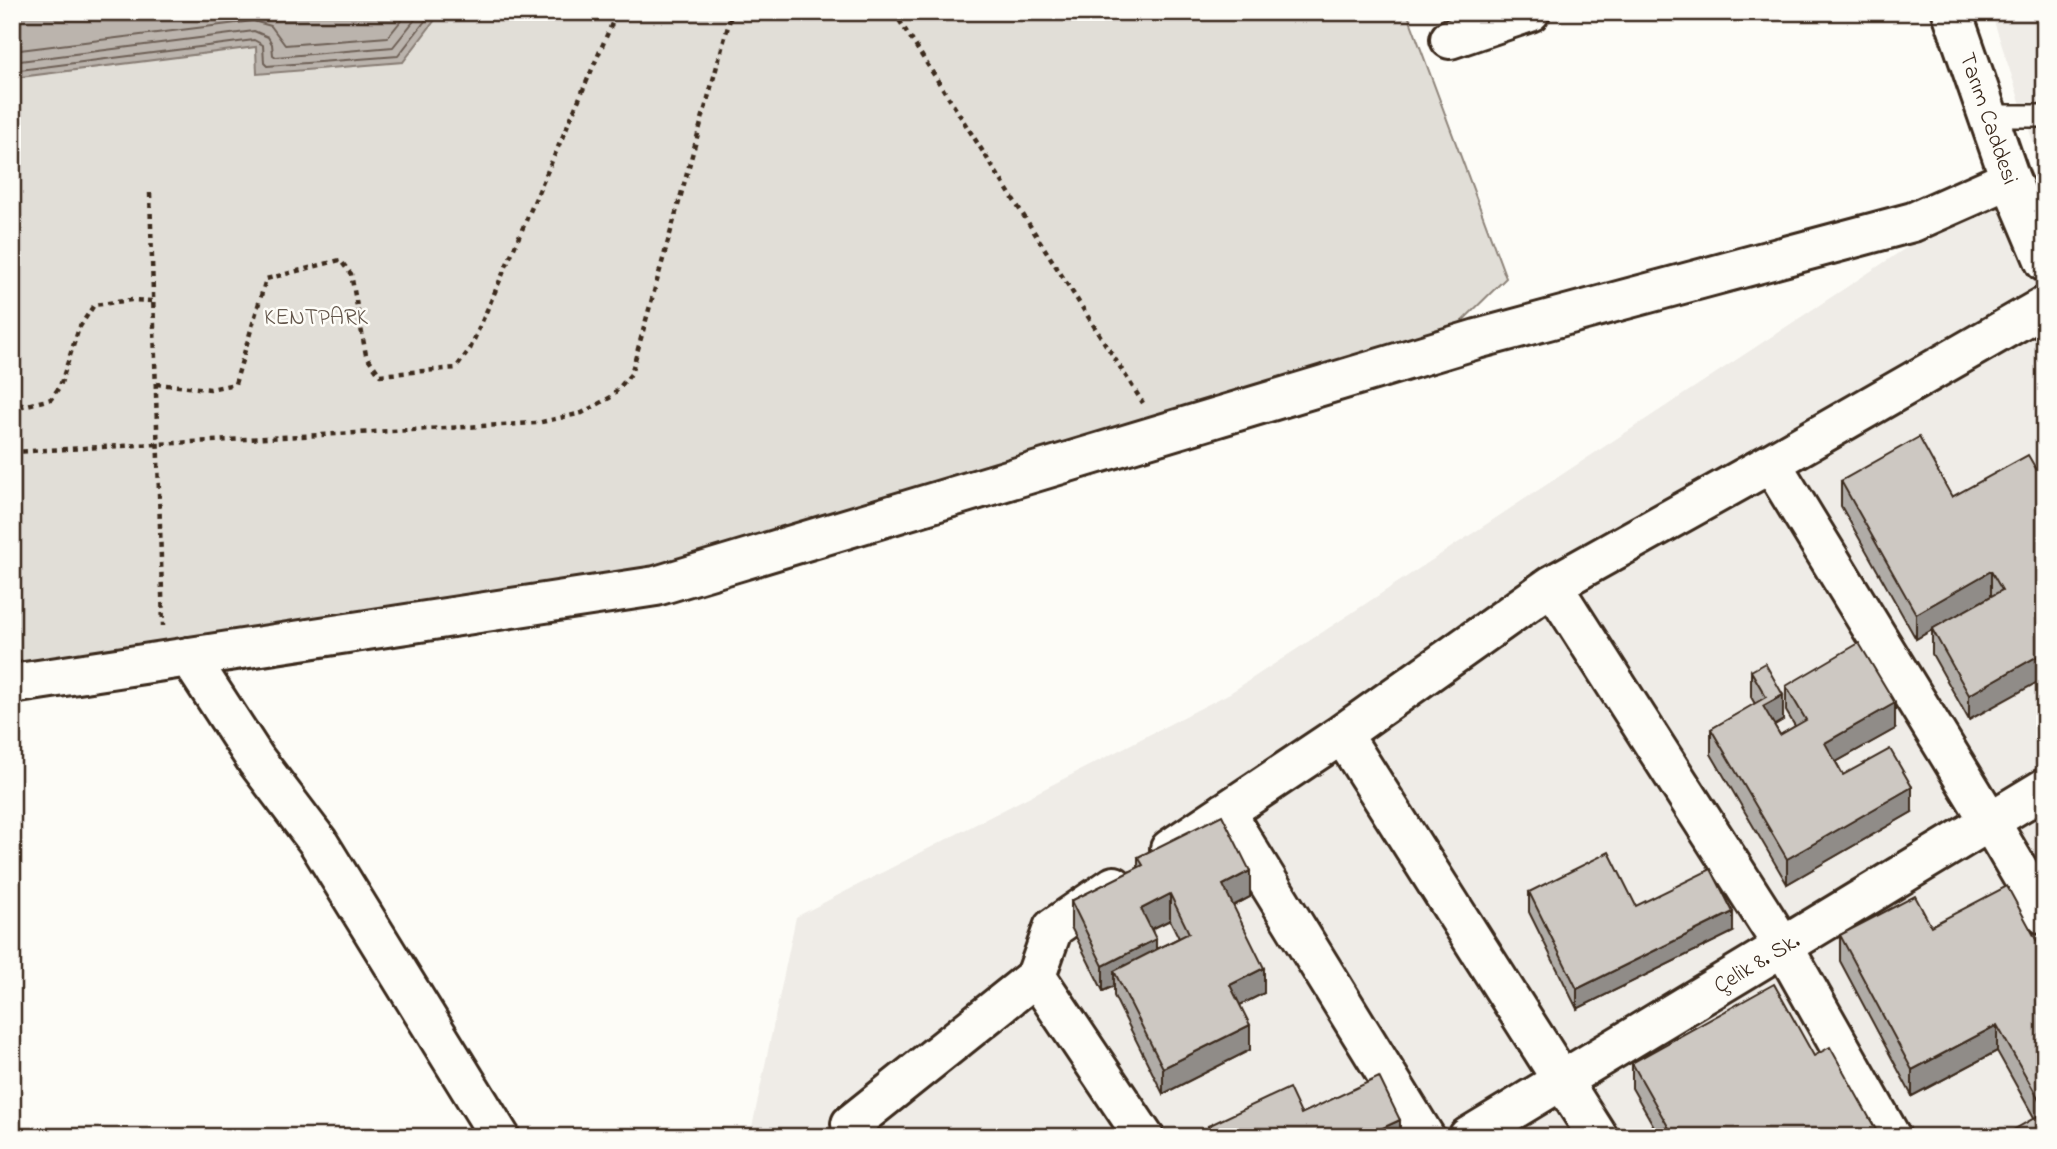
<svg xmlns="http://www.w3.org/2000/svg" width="2057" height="1149" viewBox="0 0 2057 1149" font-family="'Indie Flower',sans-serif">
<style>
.built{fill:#efece7}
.green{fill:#e1ded7;stroke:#8e847a;stroke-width:2}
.water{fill:#bbb4ad;stroke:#887d74;stroke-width:2}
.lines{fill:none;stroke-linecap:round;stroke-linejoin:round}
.shore{stroke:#6e6157;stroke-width:2}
.service-casing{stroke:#3b2a1e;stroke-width:26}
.minor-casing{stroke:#3b2a1e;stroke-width:44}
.tertiary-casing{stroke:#3b2a1e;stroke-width:44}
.path{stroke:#3b2a1e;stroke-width:4.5;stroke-dasharray:5 5;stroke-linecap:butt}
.service{stroke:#fdfcf7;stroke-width:21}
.minor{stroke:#fdfcf7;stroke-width:38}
.tertiary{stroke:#fdfcf7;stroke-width:38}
.wall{fill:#b0aca7;stroke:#3b2a1e;stroke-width:2;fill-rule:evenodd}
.shaded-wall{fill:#908c88;stroke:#3b2a1e;stroke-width:2}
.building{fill:#cdc8c2;stroke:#3b2a1e;stroke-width:2}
.labels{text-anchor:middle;stroke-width:5;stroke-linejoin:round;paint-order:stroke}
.street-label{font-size:23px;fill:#3b2a1e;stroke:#fdfcf7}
.park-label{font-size:23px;fill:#64574c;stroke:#fdfcf7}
</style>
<rect width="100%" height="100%" fill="#fdfcf7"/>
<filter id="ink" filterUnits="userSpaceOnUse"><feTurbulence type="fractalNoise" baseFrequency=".0143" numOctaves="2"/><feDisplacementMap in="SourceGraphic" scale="14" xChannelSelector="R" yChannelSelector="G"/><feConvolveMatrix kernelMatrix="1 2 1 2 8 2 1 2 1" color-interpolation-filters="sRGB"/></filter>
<g filter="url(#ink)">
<path class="built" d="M1991 12H2045V1137H750L796 917 1230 693 1950 219 2044 176Z"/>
<path class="green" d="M12 12H1407L1506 278 1451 332 609 582 12 665Z"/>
<path class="water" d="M12 12H441L403 62 257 74 256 47 12 78Z"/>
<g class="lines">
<path class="shore" d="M12 51 253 21 271 26 285 45 388 37 408 12
M12 62 254 31 268 37 272 44 273 55 276 57 393 47 421 12
M12 71 254 40 263 45 264 63 267 66 398 56 432 12"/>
<defs>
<path id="service" d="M1988 116H2045"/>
<path id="minor" d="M1450 39 1530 12
M1771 463 1986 815 2045 915
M1552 585 1783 946 1891 1137
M189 657 256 760 318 842 500 1137
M1342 734 1598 1137
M1225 812 1425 1137
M1170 849 1342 734 1552 585 1771 463 2045 306
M1036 976 1144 1137
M859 1137 851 1124 1036 976 1053 928 1114 886"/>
<path id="tertiary" d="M1952 12 2010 179 2045 262
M12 684 656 586 1477 339 1913 222 2010 179
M1468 1137 2045 788"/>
</defs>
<use href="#service" class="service-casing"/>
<use href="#minor" class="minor-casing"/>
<use href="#tertiary" class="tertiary-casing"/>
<path class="path" d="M894 12 1143 403
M150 193 163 626
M156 384 210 389 235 384 266 279 340 260 351 274 366 355 380 375 456 368 470 349 617 12
M12 398 23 406 51 399 60 386 79 328 94 305 131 300 153 301
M12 452 537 423 582 413 611 397 631 374 732 12"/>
<use href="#service" class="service"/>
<use href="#minor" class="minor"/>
<use href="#tertiary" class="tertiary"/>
</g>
<path class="wall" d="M1841 481 1952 497 2045 484 1969 720 1932 654V630L1916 639 1841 506Z
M1751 671 1783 720 1774 725 1780 735 1795 726 1786 711V686L1895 729 1836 762 1843 775 1912 812 1787 884 1711 754V729L1755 704 1751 697Z
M1138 857 1250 897 1233 906 1264 993 1240 1005 1250 1050 1163 1094 1114 996V986L1103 991 1071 927V901L1138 868ZM1170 920 1179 938 1156 949 1152 929Z
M1529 892 1636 906 1733 932 1577 1009 1529 912Z
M1931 926 2045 956V1137L1997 1051 1912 1096 1840 961V935Z
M1814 1056 1880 1137H1660L1632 1088V1063Z
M1301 1114 1400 1137H1208V1126Z"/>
<path class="shaded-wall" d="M1991 571V596L1916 639V614Z
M2045 652V678L1969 720V695Z
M1783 695V720L1763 732V706Z
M1895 703V729L1825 768V743Z
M1912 787V812L1787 884V859Z
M1250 871V897L1223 911V885Z
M1170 894V920L1141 934V909Z
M1733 912V932L1577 1009V989Z
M1156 939V964L1114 971V986L1103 991V966Z
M1264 968V993L1230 1010V985Z
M1250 1025V1050L1163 1094V1068Z
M1997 1025V1051L1912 1096V1070Z
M1400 1120V1137H1363Z"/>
<path class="building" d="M1919 437 1952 497 2028 455 2045 484V652L1969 695 1932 629 2002 590 1991 571 1916 614 1841 481Z
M1859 643 1895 703 1825 743 1843 775 1890 749 1912 787 1787 859 1711 729 1766 697 1751 671 1765 663 1783 695 1763 706 1780 735 1806 720 1786 686Z
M1222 815 1250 871 1223 885 1264 968 1230 985 1250 1025 1163 1068 1114 971 1189 933 1170 894 1141 909 1156 939 1103 966 1071 901 1143 865 1138 857Z
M1609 852 1636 906 1711 869 1733 912 1577 989 1529 892Z
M2007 886 2045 956V1110L1997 1025 1912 1070 1840 935 1915 896 1931 926Z
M1774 984 1814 1056 1830 1047 1880 1137H1674L1632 1063Z
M1379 1077 1400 1120 1363 1137H1213L1208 1126 1289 1088 1301 1114Z
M2045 1112V1137H2001Z"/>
</g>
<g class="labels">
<g class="street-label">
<text transform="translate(1990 118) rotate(71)" y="8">Tarım Caddesi</text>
<text transform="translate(1756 962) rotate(-31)" y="8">Çelik 8. Sk.</text>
</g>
<g class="park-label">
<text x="316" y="324">KENTPARK</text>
</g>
</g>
<rect width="2057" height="1149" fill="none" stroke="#fdfcf7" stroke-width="42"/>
<rect x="21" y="21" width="2015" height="1107" fill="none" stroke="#3b2a1e" stroke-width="2.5" filter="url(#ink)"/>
</svg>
